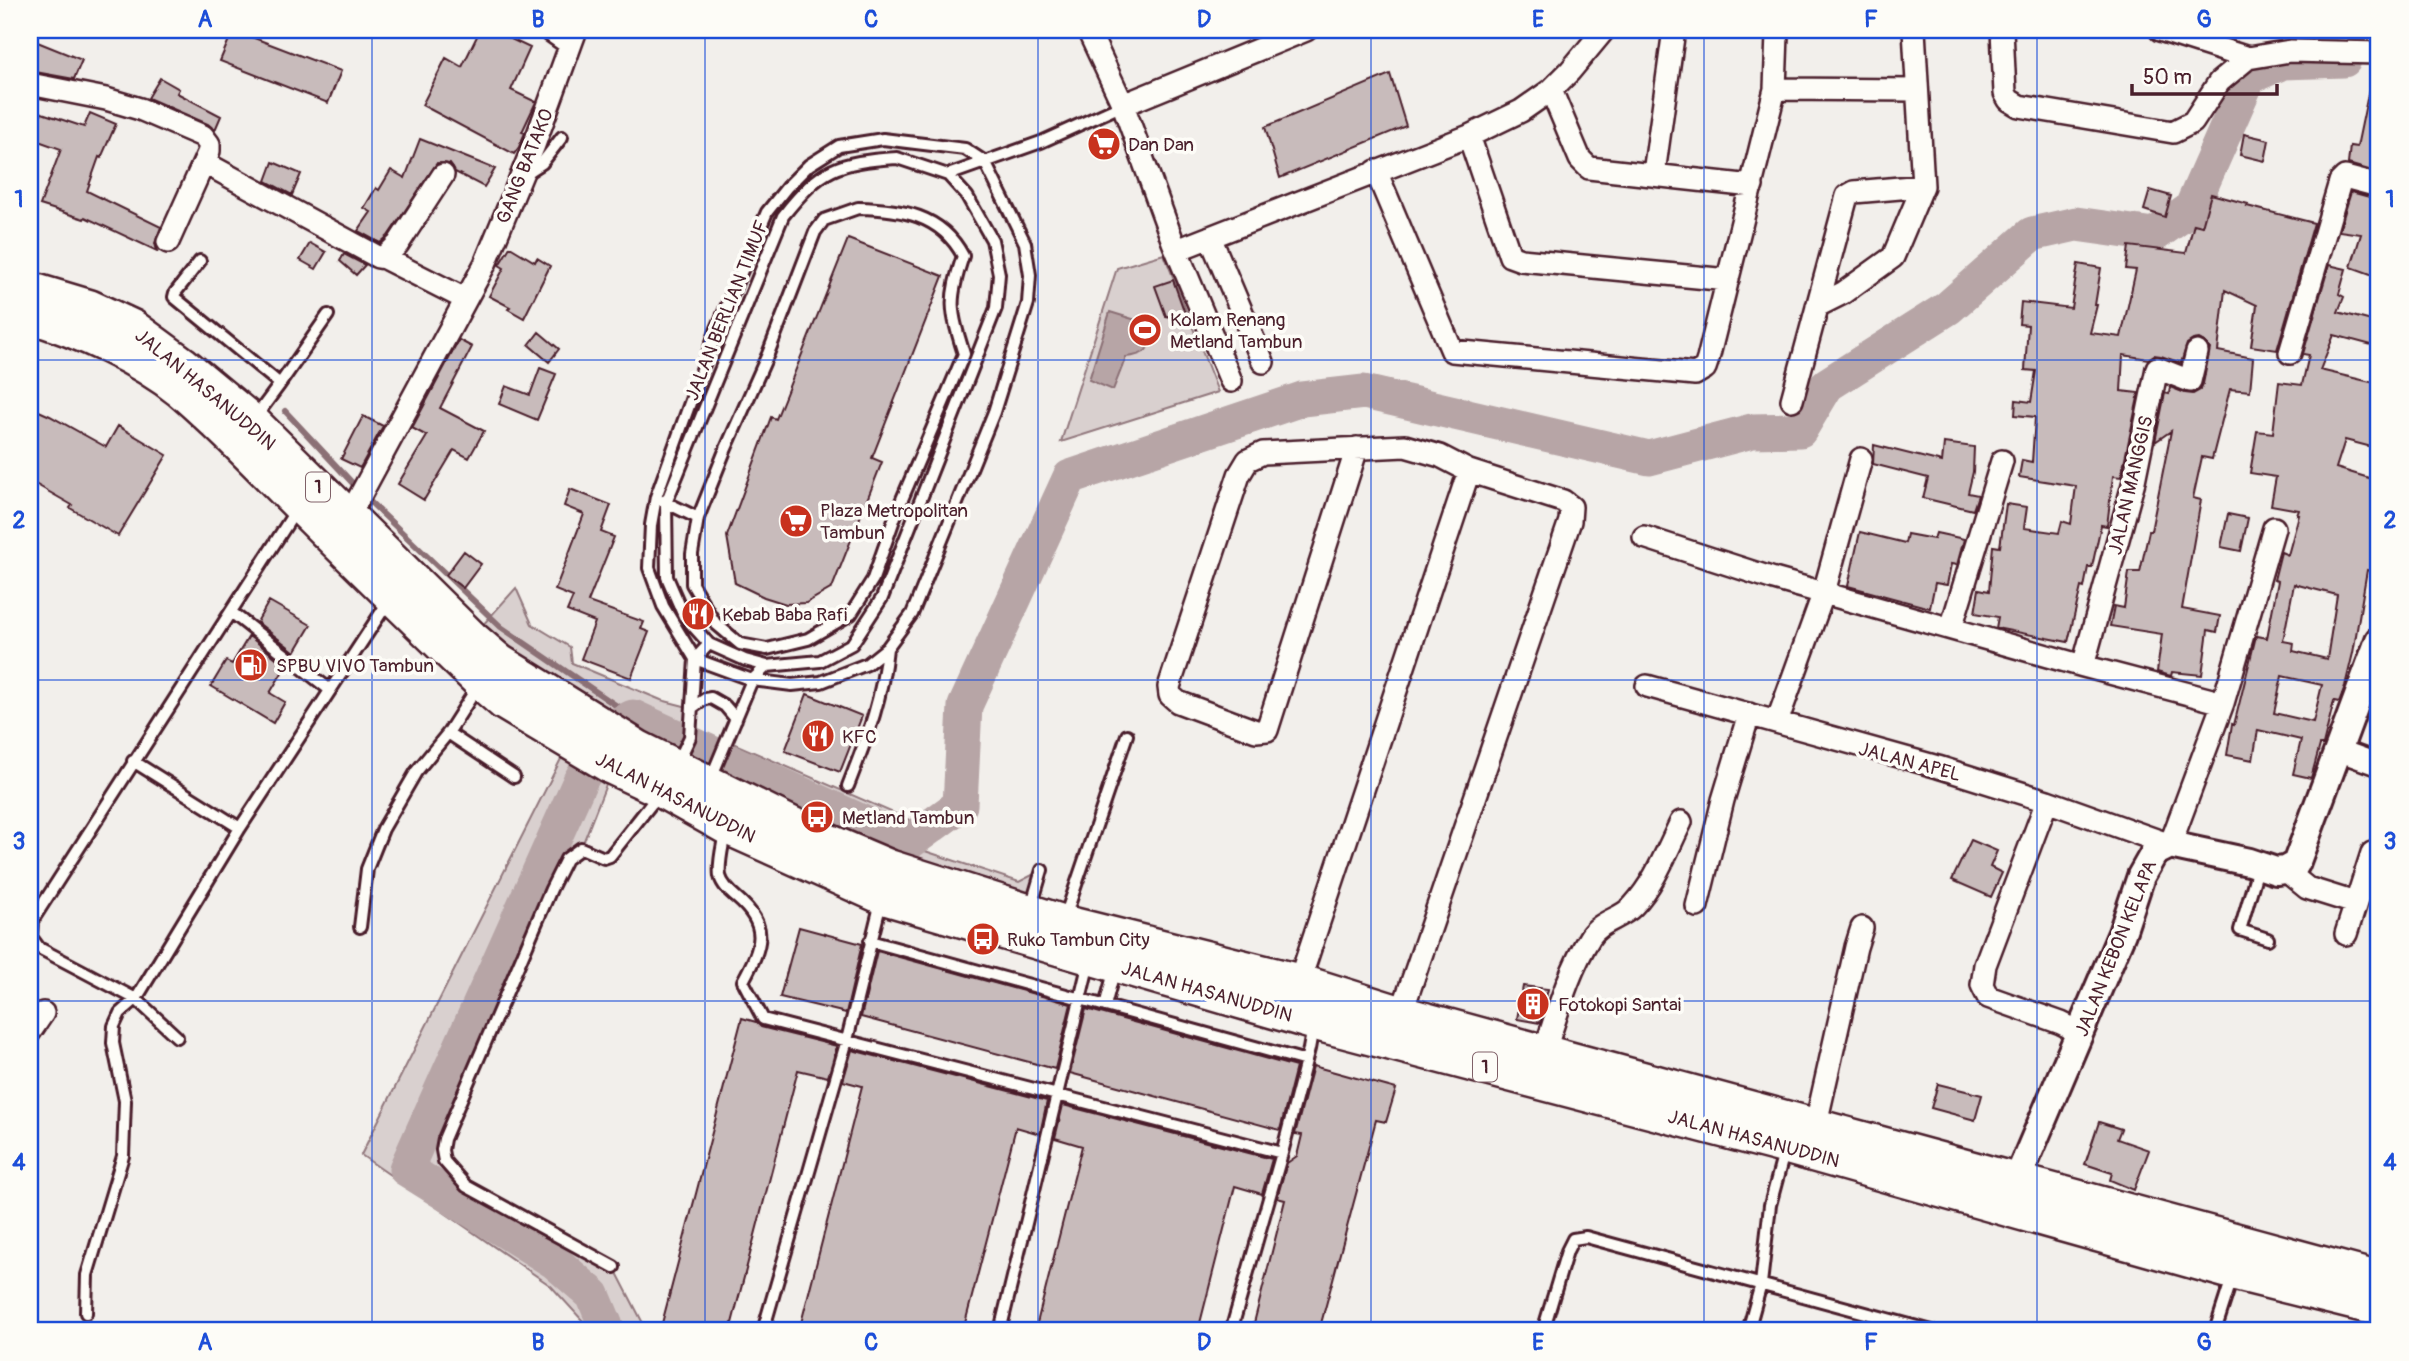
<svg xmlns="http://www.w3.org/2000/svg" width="2409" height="1361" viewBox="0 0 2409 1361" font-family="Pangolin,sans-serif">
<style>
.green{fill:#d9d0cf;stroke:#92787d;stroke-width:2}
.water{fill:#b7a5a6;stroke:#8b6f75;stroke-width:2}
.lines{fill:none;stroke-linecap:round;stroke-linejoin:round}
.stream{stroke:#8b6f75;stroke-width:6}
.river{stroke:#b7a5a6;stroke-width:35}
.building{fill:#c8bbbb;stroke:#4a1f2b;stroke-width:2;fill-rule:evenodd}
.service-casing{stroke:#4a1f2b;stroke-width:16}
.minor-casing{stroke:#4a1f2b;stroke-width:26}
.tertiary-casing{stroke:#4a1f2b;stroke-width:32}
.trunk-casing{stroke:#4a1f2b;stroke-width:40}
.service{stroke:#fdfcf7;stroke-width:10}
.minor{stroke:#fdfcf7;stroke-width:21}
.tertiary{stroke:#fdfcf7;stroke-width:26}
.trunk{stroke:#fdfcf7;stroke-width:35}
.grid{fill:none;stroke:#1d4ed8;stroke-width:2;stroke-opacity:0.55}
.labels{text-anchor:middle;stroke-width:7;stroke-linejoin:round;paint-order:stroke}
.shield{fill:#fdfcf7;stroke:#806168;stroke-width:2}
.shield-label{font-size:18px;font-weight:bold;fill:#4a1f2b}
.poi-label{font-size:19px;fill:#4a1f2b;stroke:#fdfcf7;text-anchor:start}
.street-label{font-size:19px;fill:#4a1f2b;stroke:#fdfcf7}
.neatline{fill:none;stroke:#1d4ed8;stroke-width:2.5}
.grid-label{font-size:23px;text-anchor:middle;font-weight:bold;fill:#1d4ed8}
</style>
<rect width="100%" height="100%" fill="#f2efeb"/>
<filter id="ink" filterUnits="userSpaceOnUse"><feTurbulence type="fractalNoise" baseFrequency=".0143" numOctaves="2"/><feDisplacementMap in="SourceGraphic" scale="14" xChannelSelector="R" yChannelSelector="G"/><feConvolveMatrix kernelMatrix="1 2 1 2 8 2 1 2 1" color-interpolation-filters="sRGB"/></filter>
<g filter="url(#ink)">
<path class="green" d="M1164 254 1218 392 1061 442 1117 268Z
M516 588 532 624 570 647 572 663 661 700 692 708 690 737 674 766 471 638Z
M570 741 613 767 581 848 566 859 444 1139 452 1172 614 1267 646 1329 645 1331H592L551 1286 361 1155Z
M728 741 928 828 925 851 1019 882 1042 870 1030 913 1299 982 1401 1014 1991 1175 2005 1183C2010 1194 2001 1199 1991 1203L1786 1146 1314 1022 882 896 726 826 694 807 715 773Z"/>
<path class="water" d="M1110 312 1139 321 1149 329C1152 350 1146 355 1126 357L1113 390 1089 380Z"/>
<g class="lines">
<path class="stream" d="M285 411 358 489
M365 497 501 627 633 717"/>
<path class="river" d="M608 1331 593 1295 555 1262 406 1169 580 781 611 728 633 717 908 843 960 805 965 706 1070 477 1302 399 1364 392 1649 458 1752 431 1800 430 1827 385 1948 308 2032 234 2076 224 2154 235 2191 209 2249 77 2283 62 2344 60"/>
</g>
<path class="building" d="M233 30 341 71 328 103 220 61Z
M480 30H492L530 48 511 90 536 102 522 132 525 133 519 147 514 154 422 105 446 58 462 67Z
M30 39 82 60 74 79 30 71Z
M1390 74 1406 126 1280 178 1265 127Z
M2372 75 2379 76V145L2376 172 2348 164 2350 146 2357 147Z
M160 78 179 89 177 93 221 116 215 130 208 124 148 98Z
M30 109 84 127 90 113 116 124 101 158 99 157 87 191 161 227 155 243 157 251 85 217 84 219 40 205 61 149 30 138Z
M2244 134 2269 140 2265 161 2240 155Z
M420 139 495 169 484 187 455 172 450 164 437 163 388 236 380 243 358 231 371 212 364 208 376 188 379 190 391 170 405 178Z
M273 162 301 174 292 195 266 181Z
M2150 190 2171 196 2165 217 2144 210Z
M2351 192 2373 198V202L2379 204V277L2351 267 2361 234 2339 231Z
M2211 194 2248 204 2247 206 2314 223 2277 350 2251 346 2257 305 2225 290 2218 351 2253 358 2250 391 2230 389 2212 459 2202 457 2193 498 2201 500 2182 609 2220 616 2217 632 2208 630 2202 675 2172 672 2171 676 2157 672 2162 634 2110 626 2114 606 2124 608 2129 572H2140L2149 531H2151L2171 431 2155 442 2165 393 2169 394 2170 387 2185 393 2193 394 2200 390 2203 384 2210 349 2206 343 2199 339 2193 340 2187 344 2181 363 2161 356 2154 355 2148 359 2123 355 2121 391 2139 393 2121 477 2113 476 2107 526 2101 525 2092 567H2088L2084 588 2081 587 2068 642 1996 628 1998 617 1975 613 1979 589 1989 591 1993 546 2000 547 2006 504 2027 507 2024 528 2059 533 2062 521 2071 524 2076 486 2019 477 2022 460 2032 462 2035 417 2015 415 2016 400 2031 402 2036 371 2025 370 2028 325 2019 324 2021 302 2071 308 2078 264 2101 268 2095 305H2097L2090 333 2121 337 2136 270 2126 269 2129 246 2186 253 2194 224 2202 226Z
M848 239 943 276 872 458 882 462 832 588 806 603 786 604 764 597 735 583 727 536 771 417 776 419Z
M310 243 326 252 316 269 300 260Z
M510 247 535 262 537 258 550 266 524 318 508 309 510 307 489 296 504 268 499 265Z
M344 254 365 265 356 275 340 261Z
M2329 265 2346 269 2339 294 2344 297 2338 312 2379 323V347L2334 335 2320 370 2379 384V449L2345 440 2336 468 2379 481V573L2367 570 2353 653 2345 686 2339 702 2334 701 2323 745H2320L2311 778 2293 774 2301 740 2258 730 2253 760 2227 755 2232 724 2234 725 2256 636 2267 638 2278 581 2274 580 2281 552 2288 555 2299 515H2297L2299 510 2271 505 2276 477 2250 473 2257 431 2273 433 2279 382 2302 385 2309 355 2303 354ZM2294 584 2337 595 2327 659 2293 651 2294 643 2283 641ZM2282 676 2322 685 2313 722 2274 713Z
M1173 280 1187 319 1166 316 1155 286Z
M539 332 559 349 549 362 529 345Z
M459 340 472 347 440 408 484 431 469 458 454 450 424 500 398 484 427 436 412 428Z
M540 368 556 374 537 420 499 404 506 386 530 395Z
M30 407 50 416 106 447 118 426 167 455 118 536 70 508 72 505 30 481Z
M363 416 383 426 360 468 341 459Z
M1944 443 1974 447 1973 472 1968 493 1978 495 1973 510 1923 498 1928 478 1873 464 1874 445 1942 462Z
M570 489 611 505 601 532 614 537 588 602 644 622 641 629 649 632 631 678 581 659 595 622 567 611 573 597 555 590 584 514 564 506Z
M2228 514 2248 518 2241 551 2221 547Z
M1860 532 1905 543 1907 534 1934 539 1936 533 1964 539 1957 565 1951 564 1947 585 1935 583 1930 608 1848 586Z
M464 551 481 564 463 588 446 575Z
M269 601 311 625 295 652 257 622Z
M249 636 286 666 270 693 285 702 273 723 211 686 226 661 232 664Z
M807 694 862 716 840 772 785 751Z
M1971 840 1997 851 1990 867 2002 873 1991 897 1952 880Z
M799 927 862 944 846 1013 780 997Z
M877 951 1071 1004 1055 1069 861 1017Z
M1523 986 1548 989 1540 1023 1517 1019Z
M1086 1009 1296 1067 1280 1130 1070 1073Z
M742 1018 756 1022 761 1027 837 1046 828 1077 798 1070 730 1331H660Z
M852 1050 1047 1101 1040 1134 1016 1127 963 1331H799L862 1086 843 1081Z
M1313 1066 1396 1089 1386 1122 1376 1120 1319 1331H1252L1285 1200 1277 1198 1287 1163 1297 1156 1302 1135 1295 1134Z
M1938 1084 1982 1095 1975 1120 1931 1108Z
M1063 1105 1272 1159 1262 1194 1235 1186 1198 1331H1035L1082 1146 1055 1138Z
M2099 1122 2121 1129 2117 1139 2149 1150 2134 1190 2110 1180 2112 1173 2085 1164Z"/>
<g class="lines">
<defs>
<path id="service" d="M883 139 965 149 985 162 1025 243 1030 275 1028 303 994 412 912 614 887 648 867 664 821 682 792 685 752 680 695 659 663 606 649 568 651 525 656 497 716 331 767 212 787 187 809 165 839 146Z
M897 158 948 175 967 196 992 240 999 274 996 308 882 598 852 644 820 661 767 666 745 660 709 644 684 616 667 577 666 503 783 216C821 168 837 162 897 158Z
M525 174 542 163 562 137
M948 175 1041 142 1123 105
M858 208C901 209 941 214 963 256 948 301 950 309 964 354L897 511 873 579 851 614 808 639 767 649 740 644 715 623 692 584V554L698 518 724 453 768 354 815 232 824 220Z
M200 261 175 293 174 297 280 384 254 419
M280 384 328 315
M663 501 698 518
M231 612 330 690
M692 708 705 699 711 698 725 706 736 719
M448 733 514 777
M133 761 240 828
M678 762 690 737 695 659 709 644
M711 778 752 680 767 666
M848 786C867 737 882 701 887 648
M725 832C723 846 718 862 720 876 722 885 730 892 737 898 770 926 762 946 743 981L763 1019 1282 1153
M2250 865 2256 875 2240 930 2268 939
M1031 907 1042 870
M1064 920 1127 735
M360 927 367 869 383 829 416 772 448 733 478 686
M870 941 1306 1061
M1105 1006 1115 968
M177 1037 136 999 39 948 31 937 32 921 298 507
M614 1267 466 1186 444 1161 442 1150 444 1139 551 889 566 859 581 848 604 858 610 856 659 794
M2374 1276 2379 1255
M86 1313 87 1275 123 1156 125 1101 113 1043 114 1026 120 1013 136 999 240 828 390 599
M763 1331 847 1040 881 902
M1000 1331 1089 962
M1231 1331 1282 1153 1309 1049 1313 1027
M1543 1331 1567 1251 1573 1239 1586 1237 1932 1331
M1748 1331 1761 1284 1770 1205 1785 1149
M2215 1331 2232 1278"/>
<path id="minor" d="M550 30 570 44
M1088 30 1123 105 1173 242 1231 381
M2002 30 2005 93 2009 100 2019 106 2173 132 2193 122 2219 82 2248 58 2290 51 2379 53
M2160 30 2248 58
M30 84 106 99 140 109 203 136 209 144V151L168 242
M1775 89 1777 34
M1551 90 1580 159 1589 168 1752 186
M1123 105 1306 30
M1469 136 1510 256 1521 260 1728 280
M205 163 378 257 384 258 398 244 443 175
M1376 171 1452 351 1695 374 1705 368 1708 359 1775 89 1916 90
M1654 173 1674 30
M1210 237 1263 362
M1177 250 1469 136 1521 111 1551 90 1570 71 1604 30
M384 258 465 299
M1817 306 1843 293 1893 257 1923 186 1914 30
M2290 353 2340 182 2345 177 2379 186
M1792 400 1847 196 1854 192 1923 186
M1357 448 1267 730 1256 731 1178 702 1170 695 1169 687 1239 475 1248 460 1263 453 1405 446 1440 456 1469 471 1563 501 1571 507 1570 521 1401 1014
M348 518 485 264 534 145 576 30
M1644 537 1774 579 2083 666 2223 703
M1951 628 2002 461
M2083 666 2134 481 2157 368 2190 381 2197 352
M1647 686 1938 767 2047 801 2170 845 2223 703 2274 528
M1777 722 1824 592 1861 459
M2338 750 2379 765
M2047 801 1985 965 1982 985 1988 997 2061 1023 2081 1033
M2285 870 2307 888 2355 903
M1697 906 1723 800 1749 714
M2346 934 2372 853 2379 855
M1299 982 1469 471
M30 1032 43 1013
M1544 1053C1557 1014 1568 972 1590 937 1600 921 1621 919 1633 906 1655 883 1667 850 1681 822
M1815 1128 1856 947 1862 928"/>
<path id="tertiary" d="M2009 1199 2122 933 2141 876 2154 853 2170 845 2249 862 2276 871 2285 870 2296 864 2379 640"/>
<path id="trunk" d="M30 290 90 308 133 328 182 364 252 422 471 638 499 662 639 749 812 835 890 868 1063 923 1299 982 1401 1014 2379 1280
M30 315C80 330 140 357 181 390 228 430 270 476 314 519 369 574 425 628 481 682L504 702 613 767 662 790 726 826 882 896 1314 1022 1786 1146 2234 1272 2379 1308"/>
</defs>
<use href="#service" class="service-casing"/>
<use href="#minor" class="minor-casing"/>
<use href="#tertiary" class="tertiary-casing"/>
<use href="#trunk" class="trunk-casing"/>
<use href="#service" class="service"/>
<use href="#minor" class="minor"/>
<use href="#tertiary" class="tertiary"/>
<use href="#trunk" class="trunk"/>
</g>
</g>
<path class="grid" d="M372 30V1331M705 30V1331M1038 30V1331M1371 30V1331M1704 30V1331M2037 30V1331M30 360H2379M30 680H2379M30 1001H2379"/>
<defs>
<symbol id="supermarket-disc" viewBox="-11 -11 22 22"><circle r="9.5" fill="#c8321e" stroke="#fdfcf7"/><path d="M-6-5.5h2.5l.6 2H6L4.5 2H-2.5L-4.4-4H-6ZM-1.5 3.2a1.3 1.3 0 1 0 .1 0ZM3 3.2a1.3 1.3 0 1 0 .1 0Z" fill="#fff"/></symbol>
<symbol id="stadium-disc" viewBox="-11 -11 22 22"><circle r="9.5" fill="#c8321e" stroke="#fdfcf7"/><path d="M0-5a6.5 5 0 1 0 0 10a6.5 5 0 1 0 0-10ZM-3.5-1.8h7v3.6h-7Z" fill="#fff"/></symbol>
<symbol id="restaurant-disc" viewBox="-11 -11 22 22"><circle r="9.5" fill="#c8321e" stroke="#fdfcf7"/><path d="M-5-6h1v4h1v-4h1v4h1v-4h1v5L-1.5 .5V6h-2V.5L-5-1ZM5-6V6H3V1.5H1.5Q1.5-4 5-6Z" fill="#fff"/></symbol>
<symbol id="fuel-disc" viewBox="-11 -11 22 22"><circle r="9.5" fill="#c8321e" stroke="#fdfcf7"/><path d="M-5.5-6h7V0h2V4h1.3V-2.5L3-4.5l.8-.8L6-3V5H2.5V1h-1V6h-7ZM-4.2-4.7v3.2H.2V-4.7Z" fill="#fff"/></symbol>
<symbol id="bus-disc" viewBox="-11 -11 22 22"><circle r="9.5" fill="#c8321e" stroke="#fdfcf7"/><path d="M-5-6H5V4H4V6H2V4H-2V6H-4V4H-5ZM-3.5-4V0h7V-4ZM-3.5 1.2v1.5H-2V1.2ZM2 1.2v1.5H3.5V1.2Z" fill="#fff"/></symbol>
<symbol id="building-disc" viewBox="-11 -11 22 22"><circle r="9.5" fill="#c8321e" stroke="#fdfcf7"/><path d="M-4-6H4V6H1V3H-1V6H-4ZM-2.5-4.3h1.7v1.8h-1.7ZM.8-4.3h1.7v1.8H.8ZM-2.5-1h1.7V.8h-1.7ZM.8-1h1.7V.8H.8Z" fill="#fff"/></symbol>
</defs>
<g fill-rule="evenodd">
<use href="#supermarket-disc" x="1085" y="125" width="38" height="38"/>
<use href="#stadium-disc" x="1126" y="311" width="38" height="38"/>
<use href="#supermarket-disc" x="777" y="502" width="38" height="38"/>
<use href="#restaurant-disc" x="679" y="595" width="38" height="38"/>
<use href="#fuel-disc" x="232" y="646" width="38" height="38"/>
<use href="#restaurant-disc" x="799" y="717" width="38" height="38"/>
<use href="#bus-disc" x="798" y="798" width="38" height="38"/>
<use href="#bus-disc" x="964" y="920" width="38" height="38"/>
<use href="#building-disc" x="1514" y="985" width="38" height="38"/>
</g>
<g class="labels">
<g class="shield">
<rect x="306" y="472.5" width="24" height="29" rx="5"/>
<rect x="1473" y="1052.5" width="24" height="29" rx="5"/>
</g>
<g class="shield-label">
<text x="318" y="493">1</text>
<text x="1485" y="1073">1</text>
</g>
<g class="poi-label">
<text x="1128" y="151">Dan Dan</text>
<text x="1170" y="326">Kolam Renang<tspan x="1170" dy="22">Metland Tambun</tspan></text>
<text x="820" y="517">Plaza Metropolitan<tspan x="820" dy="22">Tambun</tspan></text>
<text x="722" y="621">Kebab Baba Rafi</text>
<text x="276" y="672">SPBU VIVO Tambun</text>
<text x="842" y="743">KFC</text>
<text x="842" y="824">Metland Tambun</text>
<text x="1007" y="946">Ruko Tambun City</text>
<text x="1558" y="1011">Fotokopi Santai</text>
</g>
<g class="street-label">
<text transform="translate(524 166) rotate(-68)" y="7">GANG BATAKO</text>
<text transform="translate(726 310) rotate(-68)" y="7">JALAN BERLIAN TIMUF</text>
<text transform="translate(206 389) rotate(40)" y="7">JALAN HASANUDDIN</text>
<text transform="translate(2130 485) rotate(-77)" y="7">JALAN MANGGIS</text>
<text transform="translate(1910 761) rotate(15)" y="7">JALAN APEL</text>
<text transform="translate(676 797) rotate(27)" y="7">JALAN HASANUDDIN</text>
<text transform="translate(2115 948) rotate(-68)" y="7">JALAN KEBON KELAPA</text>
<text transform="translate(1207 991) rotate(16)" y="7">JALAN HASANUDDIN</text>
<text transform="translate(1754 1138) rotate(15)" y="7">JALAN HASANUDDIN</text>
</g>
</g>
<rect width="2409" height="1361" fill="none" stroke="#fdfcf7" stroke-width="77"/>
<path d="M2132 84v10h145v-10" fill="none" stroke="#4a1f2b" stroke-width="3.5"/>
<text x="2143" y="84" font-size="21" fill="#4a1f2b" stroke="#fdfcf7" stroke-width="5" paint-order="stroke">50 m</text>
<rect x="38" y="38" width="2332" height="1284" class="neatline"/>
<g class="grid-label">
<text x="205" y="27">A</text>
<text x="538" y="27">B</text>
<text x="871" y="27">C</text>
<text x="1204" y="27">D</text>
<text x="1538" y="27">E</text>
<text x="1871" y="27">F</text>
<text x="2204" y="27">G</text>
<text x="19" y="207">1</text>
<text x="2390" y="207">1</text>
<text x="19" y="528">2</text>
<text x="2390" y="528">2</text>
<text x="19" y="849">3</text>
<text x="2390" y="849">3</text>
<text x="19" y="1170">4</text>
<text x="2390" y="1170">4</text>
<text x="205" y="1350">A</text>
<text x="538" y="1350">B</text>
<text x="871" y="1350">C</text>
<text x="1204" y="1350">D</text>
<text x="1538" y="1350">E</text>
<text x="1871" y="1350">F</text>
<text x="2204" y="1350">G</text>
</g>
</svg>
